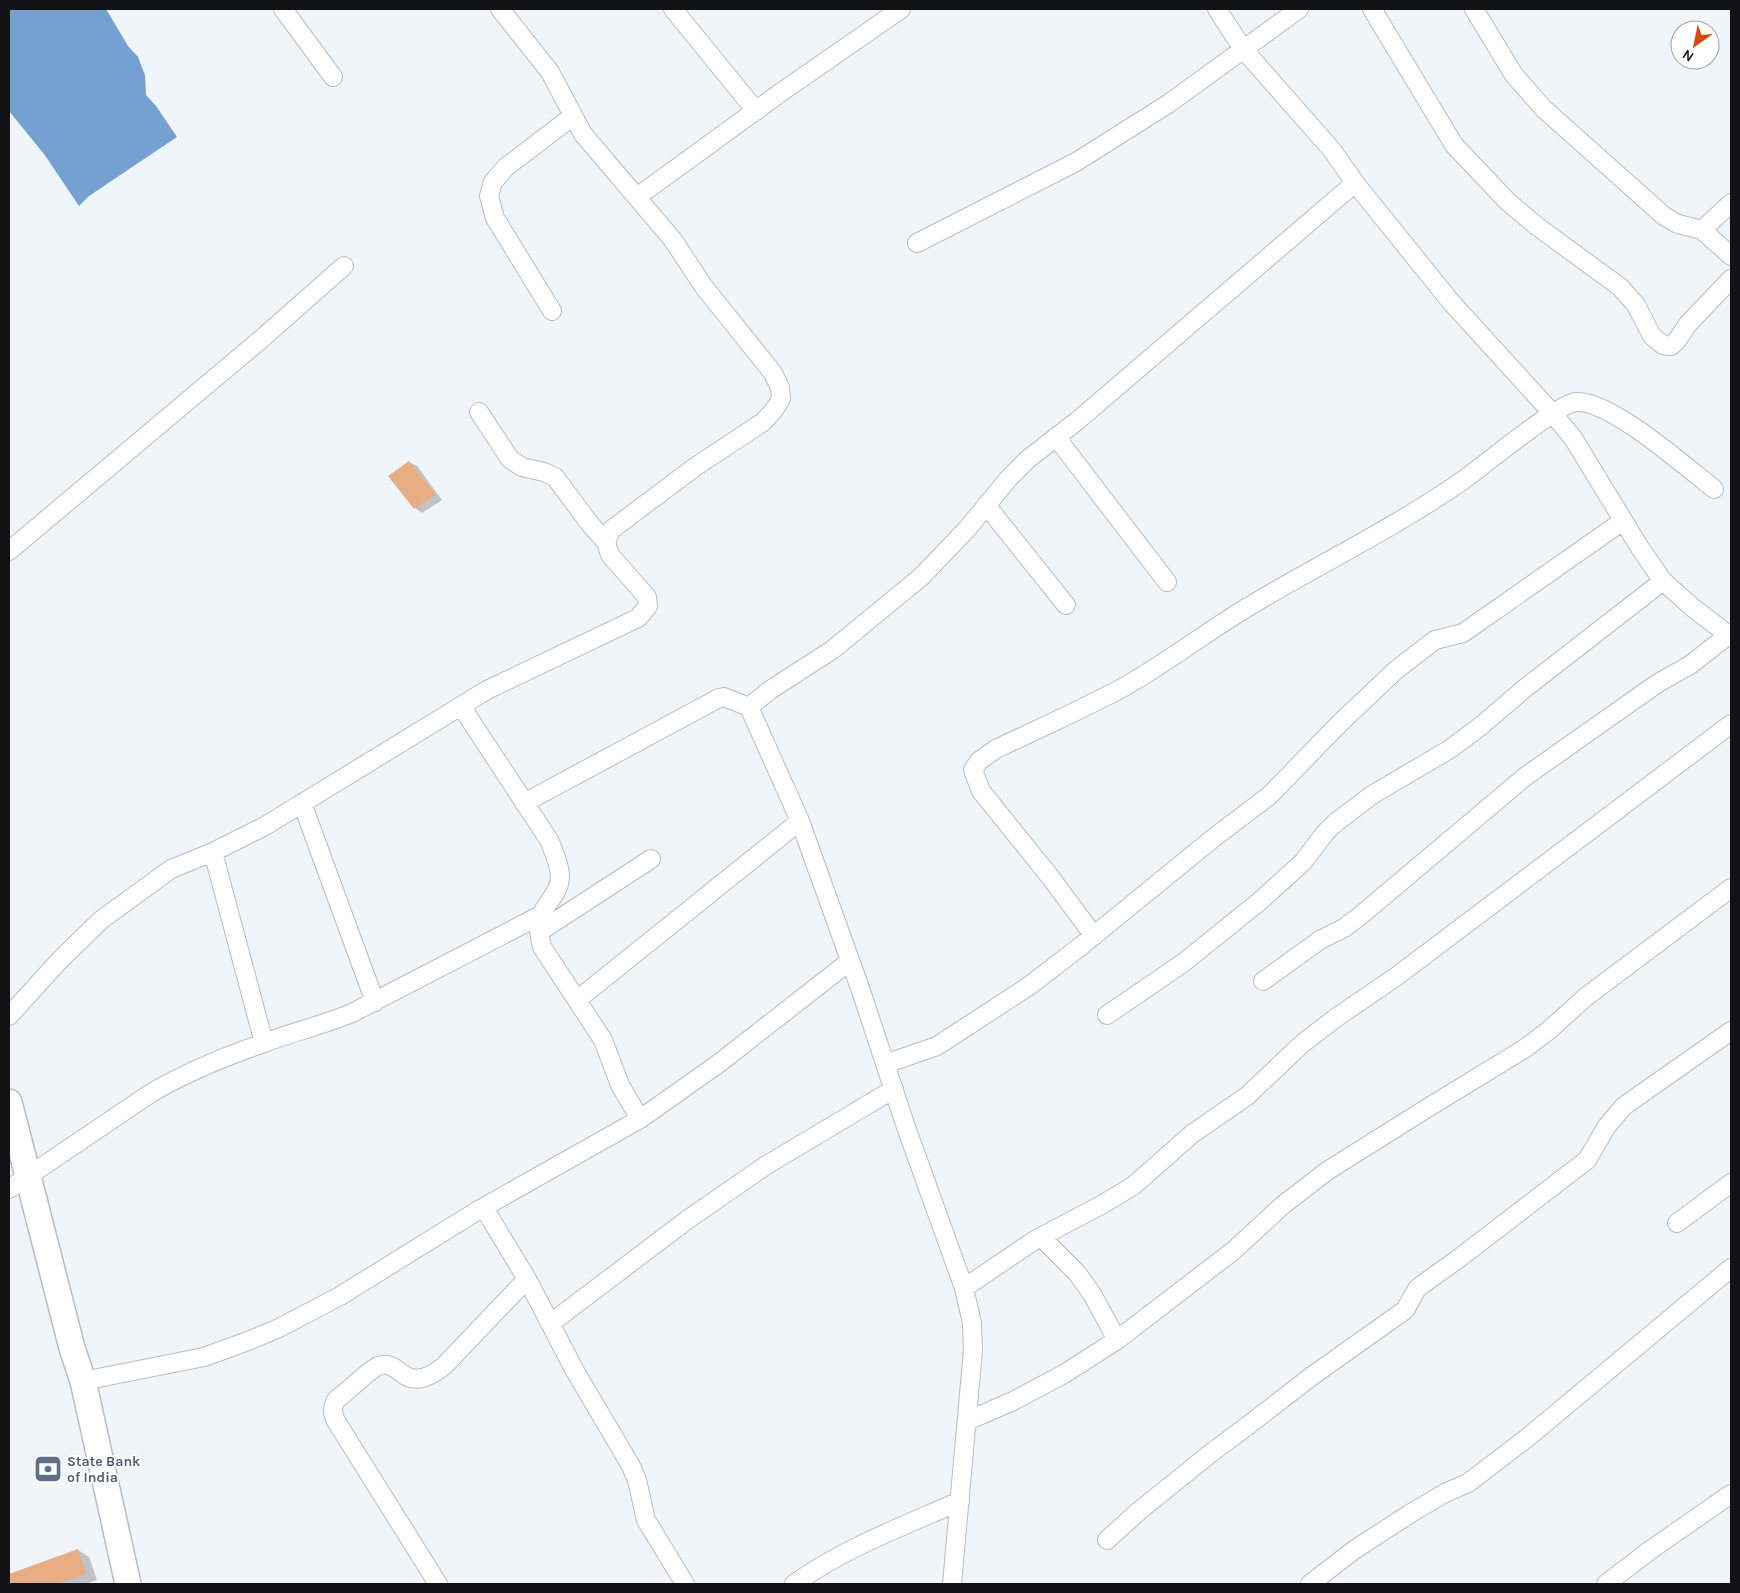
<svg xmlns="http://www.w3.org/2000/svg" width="1740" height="1593" viewBox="0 0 1740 1593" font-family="Karla,sans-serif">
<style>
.water{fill:#74a1d1}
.shadow{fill:#0003}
.building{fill:#e7ae84}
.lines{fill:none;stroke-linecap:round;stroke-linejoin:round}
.minor-casing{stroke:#b8bdc2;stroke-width:20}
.secondary-casing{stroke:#b8bdc2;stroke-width:28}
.minor{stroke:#fff;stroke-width:18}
.secondary{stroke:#fff;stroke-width:25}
.labels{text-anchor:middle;stroke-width:4;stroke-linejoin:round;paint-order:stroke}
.service-label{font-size:14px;font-weight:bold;fill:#4e5e75;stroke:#fff;text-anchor:start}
</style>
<rect width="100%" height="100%" fill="#f0f5fa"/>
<path class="water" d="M9 9H106L128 46 138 57 145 75 146 95 156 106 177 137 89 196 79 206 44 154 9 111Z"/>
<path class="shadow" d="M409 462 417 466 442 500 422 513 415 508 390 476Z
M78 1550 89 1557 97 1580 85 1584H9V1576Z"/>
<path class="building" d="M409 461 436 495 414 509 388 476Z
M78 1549 87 1574 58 1584H9V1574Z"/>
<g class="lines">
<defs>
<path id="minor" d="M283 9 333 77
M673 9 756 111
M1217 9 1243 49 1332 150 1355 183 1451 302 1553 414 1573 438 1640 548 1663 581 1692 607 1731 637
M1372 9 1454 145 1508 202 1538 227 1620 287 1636 305 1652 336 1663 345 1671 346C1680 339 1682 332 1688 324L1731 279
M1474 9 1514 75 1544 109 1664 216 1678 224 1702 230 1731 256
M637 197 780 93 901 9
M1702 230 1731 203
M917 243 1076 162 1168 104 1299 9
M552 311 495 218 489 196 493 182 506 167 573 116
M479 412 510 459 522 467 544 472 555 477 590 524 606 542
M1056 437 1167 582
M986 505 1066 605
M9 551 259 341 344 266
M461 706 549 840C554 852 560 865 560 878 559 894 546 902 541 916 537 926 540 937 542 947L603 1040 620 1085 640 1119
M302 803 375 1002
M524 803 719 698 724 697 749 707
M213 852 264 1043
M539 932 651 859
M1094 936 1051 878 981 791 973 770 979 761 996 749C1038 729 1081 710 1122 688 1169 662 1211 628 1258 601 1326 561 1397 526 1462 481 1482 467 1559 403 1576 402 1609 399 1686 467 1714 489
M1263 981 1320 940 1344 928 1360 916 1526 776 1658 683 1690 665 1731 633
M577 1000 800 821
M1107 1015 1183 963 1260 901 1303 862 1325 833 1335 823 1372 795 1450 749 1482 725 1524 689 1663 581
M9 1016 59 961 101 920 171 869 213 852 265 826 487 690 638 618 648 606 647 597 610 555 606 542 611 530 695 467 763 422 774 410 781 399 780 388 773 373 704 287 673 240 583 134 550 72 500 9
M885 1064 937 1046 1029 986 1081 946 1216 836 1269 796 1340 723 1396 670 1435 640 1463 633 1623 521
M9 1189 151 1093C187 1072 226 1056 264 1043 293 1032 323 1025 352 1013L541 915
M484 1208 527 1279 575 1371 631 1466 637 1480 646 1520 685 1584
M1677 1223 1731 1183
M1041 1237 1077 1273 1092 1294 1117 1340
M964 1288 1035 1240 1103 1204 1133 1186 1192 1134 1247 1096 1303 1043 1337 1017 1397 976 1731 724
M551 1323 687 1220 765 1166 894 1089
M83 1381 204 1357 248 1341 279 1328 340 1296 477 1211 640 1119 718 1064 850 961
M967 1421 1013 1401 1064 1374 1117 1340 1233 1251 1283 1205 1327 1171 1429 1107 1524 1049 1548 1031 1587 996 1731 888
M1107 1540 1139 1511 1211 1453 1246 1427 1312 1376 1398 1315 1405 1310 1417 1289 1423 1284 1458 1259 1587 1160 1607 1126 1624 1106 1731 1031
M438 1584 336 1421C332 1413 332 1408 336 1400 344 1394 371 1369 378 1366 402 1357 402 1399 444 1366L527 1279
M794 1584C844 1548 904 1526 960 1501
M952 1584 973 1350 972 1323 964 1288 906 1127 860 988 800 821 749 707 770 690 832 650 921 577 967 529 1009 478 1028 459 1077 421 1355 183
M1310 1584 1354 1550 1411 1513 1445 1493 1468 1483 1527 1438 1731 1268
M1606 1584 1649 1551 1731 1494"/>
<path id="secondary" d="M9 1102 72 1348 83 1381 128 1584"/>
</defs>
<use href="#minor" class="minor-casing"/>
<use href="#secondary" class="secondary-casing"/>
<use href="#minor" class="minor"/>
<use href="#secondary" class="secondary"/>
</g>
<defs>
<symbol id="bank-square" viewBox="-11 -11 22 22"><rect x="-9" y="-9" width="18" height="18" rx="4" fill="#5c6f8a" stroke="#fff"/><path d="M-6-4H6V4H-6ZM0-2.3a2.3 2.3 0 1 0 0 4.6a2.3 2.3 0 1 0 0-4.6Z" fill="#fff"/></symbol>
</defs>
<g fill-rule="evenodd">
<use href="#bank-square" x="32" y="1453" width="32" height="32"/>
</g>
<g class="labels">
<g class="service-label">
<text x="67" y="1466">State Bank<tspan x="67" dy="16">of India</tspan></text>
</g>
</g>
<rect width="1740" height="1593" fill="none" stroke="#121315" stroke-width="20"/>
<g transform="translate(1695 45) rotate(213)"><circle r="24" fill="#ffffff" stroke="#a0a1a1"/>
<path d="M0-4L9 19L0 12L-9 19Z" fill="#d24c12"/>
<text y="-8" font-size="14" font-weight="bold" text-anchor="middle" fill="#121315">N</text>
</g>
</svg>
